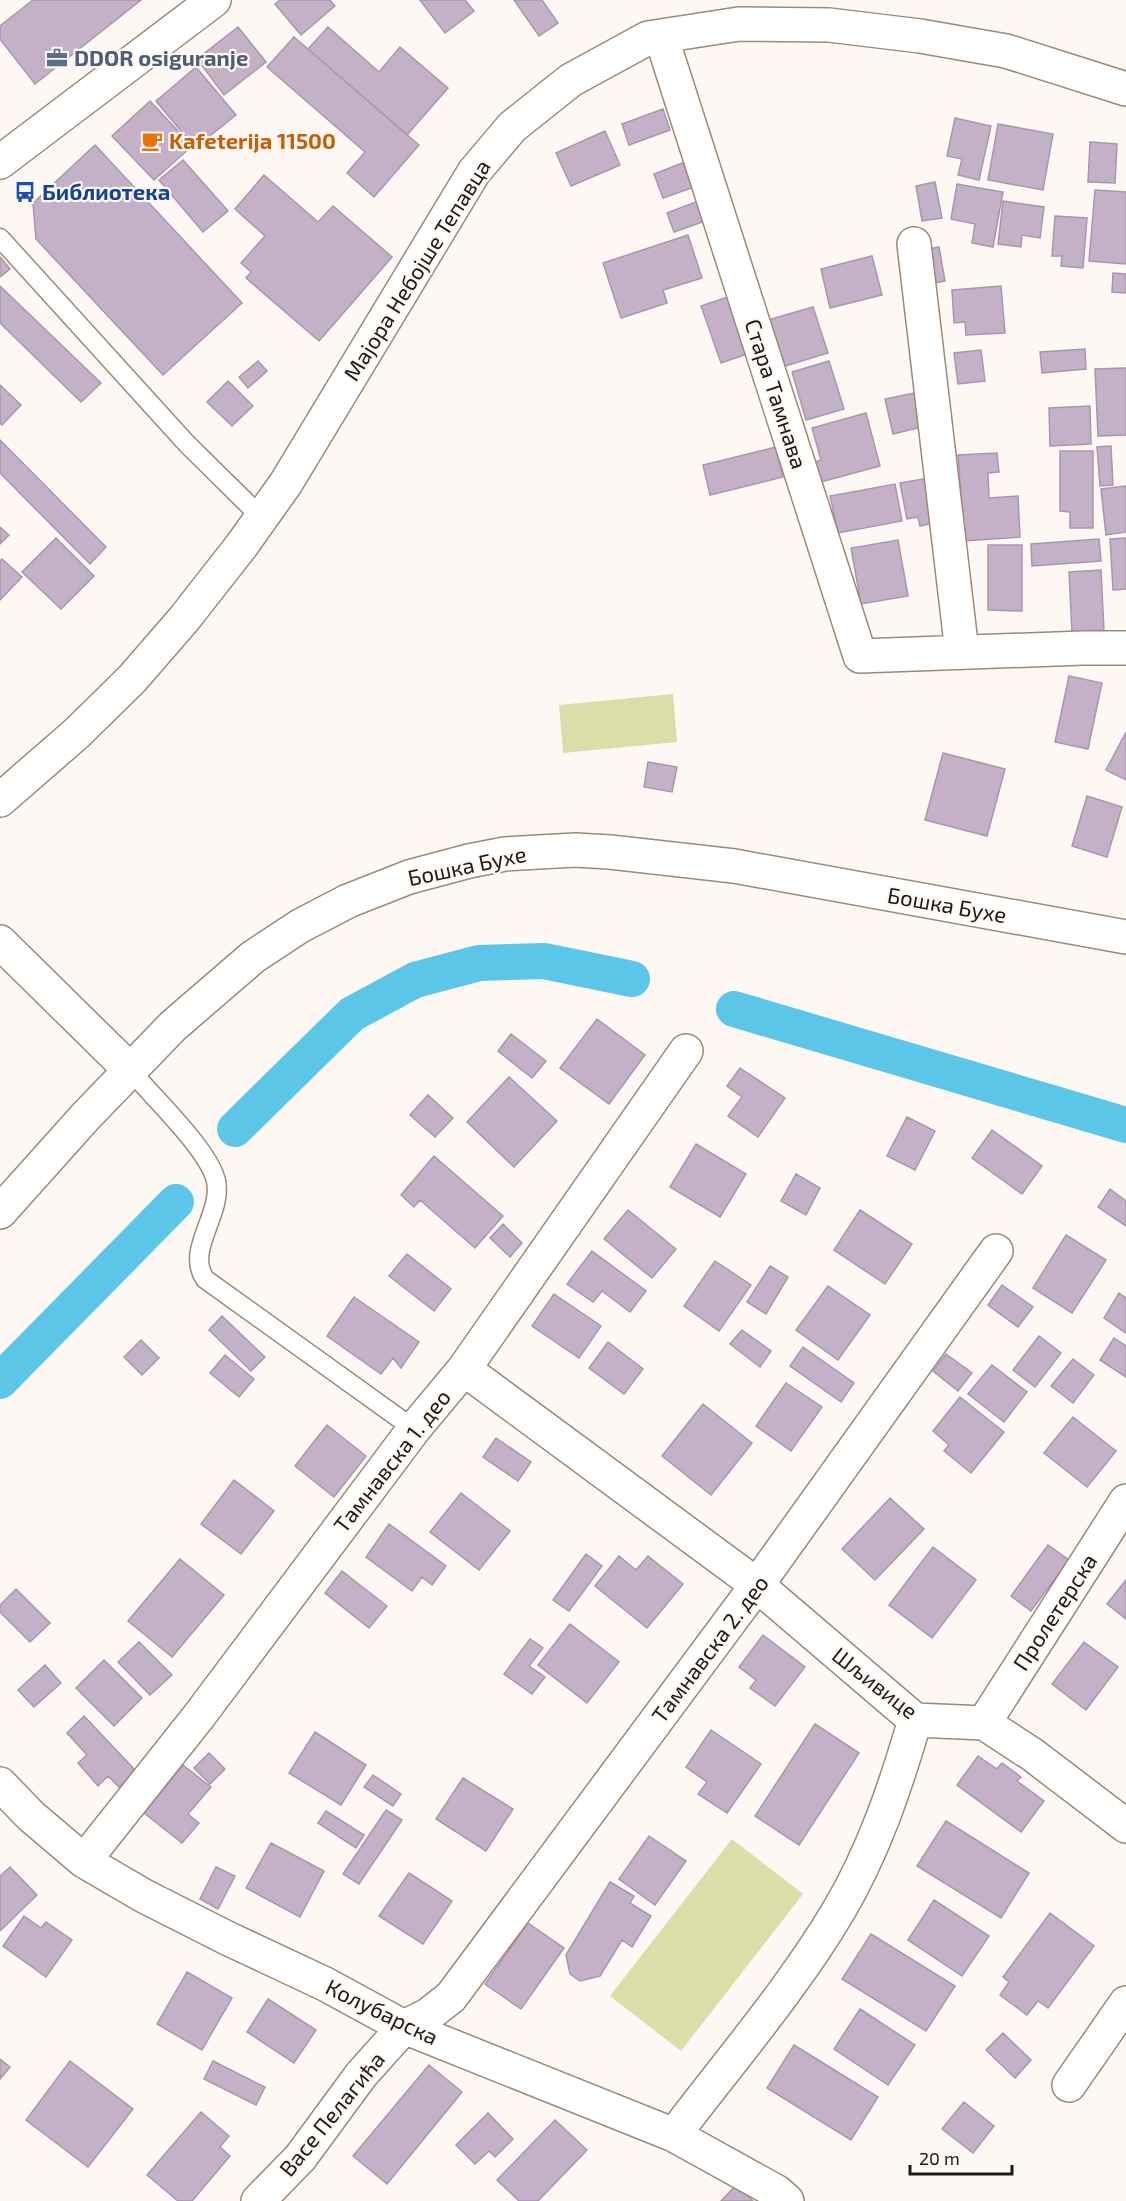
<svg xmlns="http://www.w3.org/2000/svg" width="1126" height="2201" viewBox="0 0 1126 2201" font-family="'Exo 2',sans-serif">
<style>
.green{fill:#dadea8}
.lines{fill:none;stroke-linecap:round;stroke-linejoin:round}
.canal{stroke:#5cc6e8;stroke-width:36}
.building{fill:#c5b1c7;stroke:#aa96ac;stroke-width:1.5}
.lane-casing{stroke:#a08876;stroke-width:21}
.street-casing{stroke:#a08876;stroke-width:36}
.secondary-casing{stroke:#a08876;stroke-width:36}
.lane{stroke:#fff;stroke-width:18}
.street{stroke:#fff;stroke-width:33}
.secondary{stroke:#fff;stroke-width:33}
.labels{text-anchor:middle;stroke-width:4.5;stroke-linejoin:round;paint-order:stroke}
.service-label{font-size:22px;font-weight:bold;fill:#4e5e75;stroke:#fdf8f4;text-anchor:start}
.food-label{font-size:22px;font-weight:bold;fill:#c56008;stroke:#fdf8f4;text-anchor:start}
.transit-label{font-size:22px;font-weight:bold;fill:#164399;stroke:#fdf8f4;text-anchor:start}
.street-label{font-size:22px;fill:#211811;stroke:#fdf8f4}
</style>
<rect width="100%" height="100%" fill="#fdf8f4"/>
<path class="green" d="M673 694 677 742 563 753 559 705Z
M732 1839 803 1894 681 2051 610 1996Z"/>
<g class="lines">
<path class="canal" d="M734 1009 1126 1125
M235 1129 352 1014 415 980 479 963 544 961 632 979
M0 1381 176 1202"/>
</g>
<path class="building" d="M33 0H141L35 84 0 39V26Z
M280 0H330L335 6 301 35 275 4Z
M420 0H465L474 11 445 33Z
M514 0H542L558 23 539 36Z
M238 27 266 62 224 95 197 59Z
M328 27 379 72 400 47 448 88 407 135 308 49Z
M294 37 419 145 374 197 347 173 365 152 267 67Z
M196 67 236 115 195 148 156 101Z
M150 101 192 146 154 180 112 136Z
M663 109 670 130 629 145 622 124Z
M955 118 991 126 979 180 958 175 962 159 947 156Z
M998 124 1053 134 1043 190 988 180Z
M605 131 620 165 571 186 556 153Z
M1090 142 1117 144 1115 183 1088 182Z
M95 145 242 303 163 375 36 239 33 203Z
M183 160 228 211 203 232 159 180Z
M685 162 694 187 663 198 654 174Z
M264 175 318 222 333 206 392 257 319 341 246 278 251 272 241 263 265 236 235 209Z
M935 182 942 218 922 221 916 186Z
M957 184 1003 192 993 247 972 243 975 224 951 219Z
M1095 190 1126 192V264L1089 261Z
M701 200 708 220 674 232 667 213Z
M1003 201 1044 207 1040 238 1022 235 1021 247 998 244Z
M1055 216 1087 218 1083 268 1061 266 1062 256H1052Z
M688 235 702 278 663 290 667 303 621 318 603 263Z
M939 247 945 281 929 284 923 250Z
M872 256 882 295 830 308 821 269Z
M0 257 10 269 0 277Z
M1113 273 1126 274V293L1112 292Z
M0 286 101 383 81 402 0 323Z
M1001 286 1005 333 966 335 965 322 954 323 952 290Z
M734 295 753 352 721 363 701 306Z
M813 307 828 353 782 367 768 320Z
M1085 349 1086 369 1042 373 1040 352Z
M981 350 985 381 958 384 954 353Z
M258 361 267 371 248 388 239 377Z
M829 361 844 409 806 420 792 372Z
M1126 368V435L1098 436 1095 369Z
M228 381 253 406 232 426 207 402Z
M0 385 21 405 2 425 0 423Z
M915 393 922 427 893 434 885 399Z
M1090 406 1091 444 1050 446 1049 408Z
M866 413 880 466 817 483 812 463 821 460 812 428Z
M0 440 106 547 90 564 0 473Z
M1111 446 1113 485 1100 486 1097 447Z
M776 447 783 477 710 495 703 465Z
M1060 451H1093V528H1070V512L1060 511Z
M997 453 999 472 988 473 989 498 1018 496 1020 537 964 541 958 455Z
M928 478 937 522 920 526 918 517 907 519 900 483Z
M895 484 902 521 838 533 830 496Z
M1126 486V532L1106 535 1101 489Z
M0 527 9 535 0 544Z
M56 538 94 576 61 609 22 572Z
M1126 538V589L1113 590 1110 539Z
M1099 539 1101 561 1032 566 1031 544Z
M898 540 908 596 861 604 851 548Z
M988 545H1022V611L988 610Z
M2 559 22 577 0 600V561Z
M1101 570 1104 631 1072 633 1069 572Z
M1069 676 1102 683 1088 749 1055 742Z
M1126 732V780L1106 770Z
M943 753 1005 769 987 836 925 820Z
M648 762 677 767 672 792 644 787Z
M1087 796 1122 807 1107 857 1072 846Z
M597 1019 645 1055 609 1104 560 1068Z
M511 1034 546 1061 532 1078 498 1051Z
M740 1068 785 1098 758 1137 728 1116 742 1097 727 1086Z
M509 1077 557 1121 514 1167 467 1122Z
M428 1095 453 1118 435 1137 410 1115Z
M907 1117 935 1131 915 1170 887 1156Z
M992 1130 1042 1166 1022 1194 972 1158Z
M696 1144 746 1174 720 1217 670 1187Z
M434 1156 503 1216 475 1248 420 1200 414 1207 401 1195Z
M796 1174 820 1188 806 1215 781 1201Z
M1110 1189 1126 1201V1226L1098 1207Z
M628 1210 676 1249 652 1278 604 1239Z
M860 1210 912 1244 885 1284 834 1250Z
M503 1224 522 1243 510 1257 490 1238Z
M1066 1235 1106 1260 1072 1313 1033 1288Z
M592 1251 646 1291 630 1312 602 1291 593 1302 567 1284Z
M407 1254 451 1289 434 1311 389 1276Z
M715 1261 751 1285 719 1331 684 1306Z
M770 1266 788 1277 766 1314 747 1302Z
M1002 1285 1033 1307 1018 1327 988 1305Z
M828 1286 870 1315 838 1360 796 1330Z
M1119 1293 1126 1298V1333L1104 1318Z
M554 1294 601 1326 579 1358 532 1326Z
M354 1297 419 1342 401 1368 393 1358 381 1374 327 1336Z
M222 1316 265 1357 251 1371 209 1330Z
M742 1330 771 1351 760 1367 730 1344Z
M1039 1336 1061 1353 1035 1387 1013 1370Z
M1114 1338 1126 1346V1377L1100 1360Z
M141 1340 159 1358 142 1375 124 1357Z
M608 1342 643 1369 624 1394 589 1368Z
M803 1347 854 1383 841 1402 790 1366Z
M946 1354 972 1373 958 1391 933 1371Z
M225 1355 254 1379 239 1397 210 1373Z
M1073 1359 1094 1375 1073 1403 1051 1386Z
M992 1365 1027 1392 1004 1422 968 1394Z
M786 1383 822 1407 791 1451 756 1426Z
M960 1397 1004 1432 971 1473 944 1451 949 1445 933 1431Z
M703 1404 752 1443 711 1495 662 1456Z
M1073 1417 1116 1451 1087 1487 1044 1453Z
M327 1425 366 1456 334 1497 295 1466Z
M496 1438 531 1462 518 1481 483 1457Z
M234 1480 274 1511 241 1554 201 1524Z
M461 1493 510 1531 479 1570 430 1532Z
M890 1498 924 1529 875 1580 842 1549Z
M389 1524 446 1566 432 1585 422 1577 412 1591 366 1557Z
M1048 1545 1069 1560 1031 1611 1011 1596Z
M933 1547 976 1580 932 1638 889 1605Z
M586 1554 602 1566 569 1611 553 1600Z
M619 1556 636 1570 648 1556 683 1584 647 1628 595 1586Z
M180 1559 224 1595 172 1657 128 1621Z
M342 1571 387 1606 369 1628 325 1593Z
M1126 1580V1619L1107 1604Z
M16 1589 50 1623 30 1642 0 1612V1605Z
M570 1624 619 1662 587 1703 538 1665Z
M763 1635 805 1667 775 1706 750 1688 756 1680 739 1667Z
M530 1639 543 1648 529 1666 545 1677 532 1694 504 1674Z
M139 1642 172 1675 150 1695 118 1662Z
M1084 1642 1118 1667 1086 1710 1052 1684Z
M104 1660 142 1698 114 1726 76 1688Z
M45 1665 61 1683 34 1707 18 1690Z
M84 1716 136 1771 119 1787 108 1776 98 1786 78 1763 87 1755 67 1733Z
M815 1724 859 1753 799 1845 755 1816Z
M711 1730 761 1764 727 1813 698 1794 707 1782 686 1767Z
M315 1732 366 1765 341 1805 289 1773Z
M209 1753 225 1769 210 1784 194 1768Z
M978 1756 997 1769 1002 1763 1021 1777 1017 1781 1044 1801 1021 1832 957 1785Z
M183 1765 211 1787 188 1814 199 1823 182 1843 144 1813Z
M373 1775 401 1794 393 1806 364 1787Z
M463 1778 513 1809 486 1851 436 1819Z
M386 1810 402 1820 359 1884 343 1874Z
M326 1811 364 1835 356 1848 318 1823Z
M946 1821 1029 1873 1001 1918 917 1866Z
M649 1836 686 1861 655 1905 619 1879Z
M271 1843 324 1871 300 1917 246 1888Z
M10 1867 37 1895 0 1931V1876Z
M216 1867 235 1876 218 1909 200 1899Z
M409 1873 452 1901 423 1944 379 1916Z
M610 1882 634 1896 630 1903 651 1916 632 1947 622 1940 600 1976 580 1981 570 1974 566 1955Z
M934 1900 989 1936 962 1976 908 1940Z
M1050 1913 1094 1946 1048 2008 1038 2001 1027 2015 1000 1995 1009 1982 1003 1977Z
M24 1916 41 1928 46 1922 72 1940 46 1977 3 1946Z
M528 1923 564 1948 521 2009 485 1984Z
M871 1934 955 1986 926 2031 842 1979Z
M187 1972 232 1998 202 2050 157 2024Z
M268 1999 316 2030 294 2063 247 2032Z
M860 2009 915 2045 888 2085 834 2049Z
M1003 2033 1031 2060 1015 2078 986 2050Z
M794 2045 878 2097 851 2140 767 2088Z
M0 2059 10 2067 0 2079Z
M70 2061 133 2109 88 2167 26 2120Z
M213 2061 265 2087 256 2105 204 2079Z
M429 2065 462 2092 387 2184 353 2156Z
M964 2102 994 2126 973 2153 942 2129Z
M201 2112 229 2136 220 2147 230 2156 192 2201H178L147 2175Z
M488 2113 513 2139 495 2157 489 2151 475 2164 456 2145Z
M555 2120 587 2150 538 2201H519L497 2180Z
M736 2185 753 2201H721Z"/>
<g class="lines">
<defs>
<path id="lane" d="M0 238 187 444 261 517
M131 1071C153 1097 209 1150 216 1181 223 1214 185 1250 205 1279L414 1429"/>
<path id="street" d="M661 36 860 656 1083 648H1126
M914 244 962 652
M0 800 77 733 132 679 184 619 242 545 286 483 474 172 512 127 571 80 648 38 739 24 829 25 920 36 1006 51 1126 89
M0 942 131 1071
M464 1369 757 1585 915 1720 984 1723 1033 1755 1126 1826
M984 1723 1126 1501
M0 1784 31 1816 84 1861 144 1896 227 1938 325 1984 404 2027 674 2135 777 2192 787 2201
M84 1861 199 1716 414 1429 464 1369 686 1051
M1069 2085 1126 2003
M674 2135C729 2062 793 1988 839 1910 874 1851 896 1785 915 1720
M258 2201 300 2158 361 2075 404 2027 428 2015 451 1997 757 1585 996 1251"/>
<path id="secondary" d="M0 162 214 0
M0 1212 86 1116 173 1026 253 957 300 926 348 901 409 877 469 861 505 854 575 850 610 852 734 866 1126 937"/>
</defs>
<use href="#lane" class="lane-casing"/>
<use href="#street" class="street-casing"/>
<use href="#secondary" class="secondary-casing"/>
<use href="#lane" class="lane"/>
<use href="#street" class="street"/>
<use href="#secondary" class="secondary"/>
</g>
<defs>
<symbol id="office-bare" viewBox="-9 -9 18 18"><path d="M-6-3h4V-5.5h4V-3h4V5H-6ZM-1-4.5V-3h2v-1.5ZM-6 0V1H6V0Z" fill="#5c6f8a" stroke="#fdf8f4" stroke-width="2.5" paint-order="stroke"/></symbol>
<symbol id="cafe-bare" viewBox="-9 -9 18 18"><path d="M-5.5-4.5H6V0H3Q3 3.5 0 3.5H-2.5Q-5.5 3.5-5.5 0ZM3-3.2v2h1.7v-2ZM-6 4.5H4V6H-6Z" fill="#e8710a" stroke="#fdf8f4" stroke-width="2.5" paint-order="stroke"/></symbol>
<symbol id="bus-bare" viewBox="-9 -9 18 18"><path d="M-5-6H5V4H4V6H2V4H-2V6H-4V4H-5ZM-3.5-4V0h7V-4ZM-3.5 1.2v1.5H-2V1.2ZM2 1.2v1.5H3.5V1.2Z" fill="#1a4fb4" stroke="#fdf8f4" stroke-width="2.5" paint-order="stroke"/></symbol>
</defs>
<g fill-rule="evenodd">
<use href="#office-bare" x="42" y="43" width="30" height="30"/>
<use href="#cafe-bare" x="137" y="126" width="30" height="30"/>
<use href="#bus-bare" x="10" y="177" width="30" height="30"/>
</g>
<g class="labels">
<g class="service-label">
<text x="74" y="66">DDOR osiguranje</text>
</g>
<g class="food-label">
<text x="169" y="149">Kafeterija 11500</text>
</g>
<g class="transit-label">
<text x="42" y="200">Библиотека</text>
</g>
<g class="street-label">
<text transform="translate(417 270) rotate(-58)" y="8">Мајора Небојше Тепавца</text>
<text transform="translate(776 394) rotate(72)" y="8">Стара Тамнава</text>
<text transform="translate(467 866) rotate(-12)" y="8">Бошка Бухе</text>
<text transform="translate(947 905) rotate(10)" y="8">Бошка Бухе</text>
<text transform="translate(392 1461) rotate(-52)" y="8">Тамнавска 1. део</text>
<text transform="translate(1055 1612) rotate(-57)" y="8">Пролетерска</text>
<text transform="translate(710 1649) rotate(-53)" y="8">Тамнавска 2. део</text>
<text transform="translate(875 1683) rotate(38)" y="8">Шљивице</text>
<text transform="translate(382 2012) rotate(26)" y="8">Колубарска</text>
<text transform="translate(332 2114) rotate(-51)" y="8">Васе Пелагића</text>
</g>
</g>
<path d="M910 2165v9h102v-9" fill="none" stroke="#211811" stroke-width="3"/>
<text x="919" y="2165" font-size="18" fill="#211811" stroke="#fdf8f4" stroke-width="4.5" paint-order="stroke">20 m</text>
</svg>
